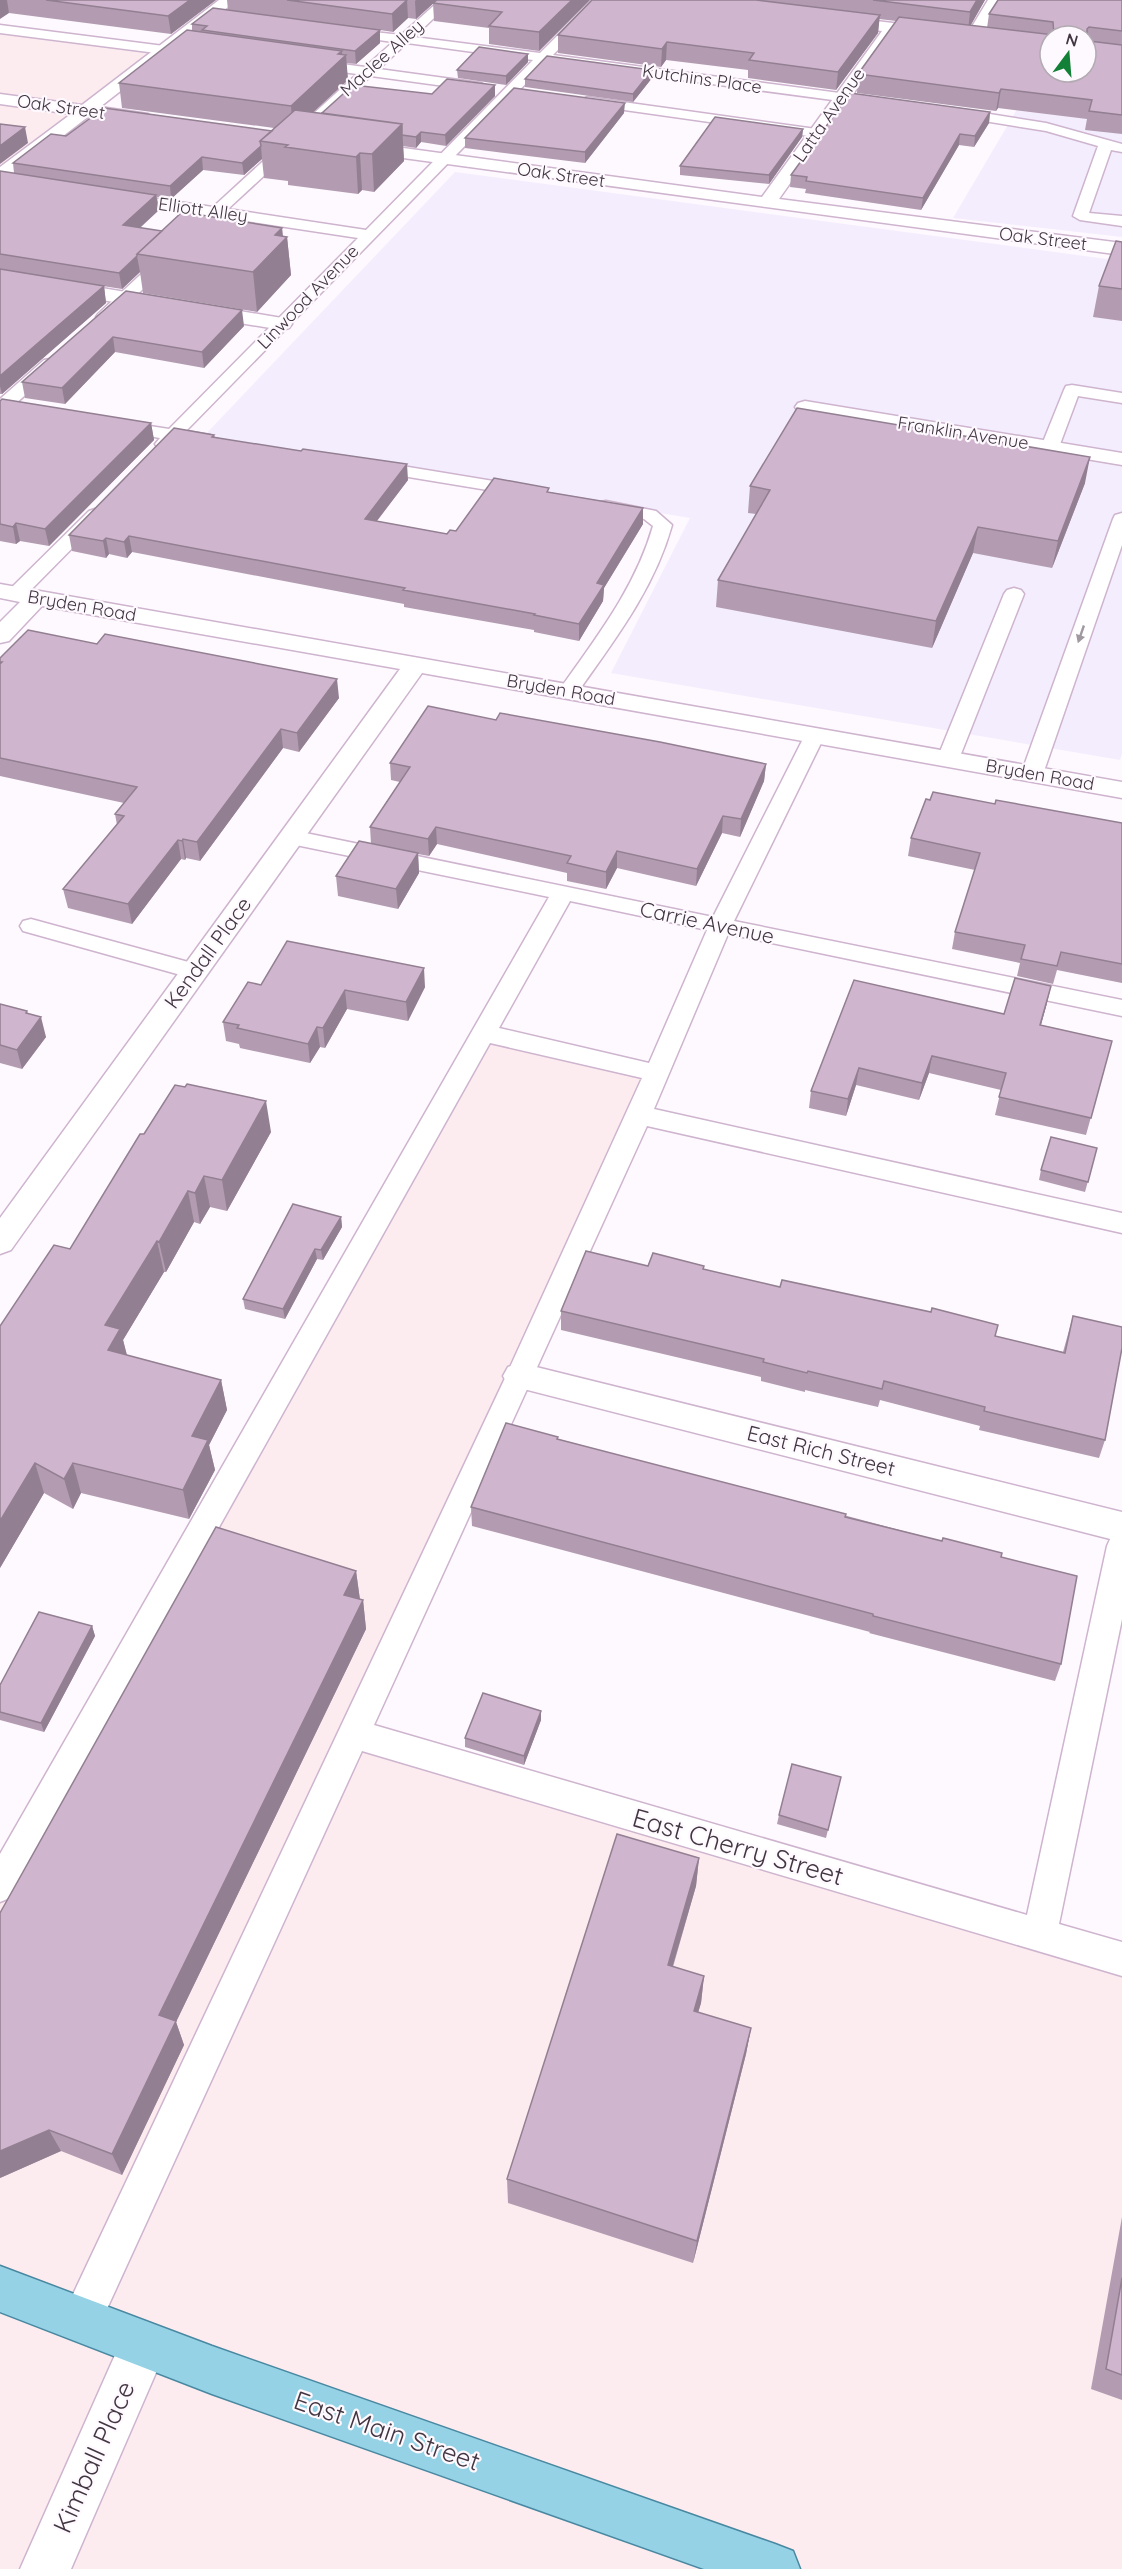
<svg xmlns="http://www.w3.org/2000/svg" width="1122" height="2569" viewBox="0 0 1122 2569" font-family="Quicksand,sans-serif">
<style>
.commercial{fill:#fcecf0}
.education{fill:#f4edfe}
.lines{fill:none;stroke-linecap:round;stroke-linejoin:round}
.lane-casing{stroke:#ceb4ce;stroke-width:3}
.street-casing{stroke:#ceb4ce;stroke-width:3}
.primary-casing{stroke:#4988a1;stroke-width:3}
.lane{fill:#fff;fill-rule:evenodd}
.street{fill:#fff;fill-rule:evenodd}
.primary{fill:#95d2e6;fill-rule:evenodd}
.wall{fill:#b39cb2}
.shaded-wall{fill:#927f91}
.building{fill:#d0b5cf;stroke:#927f91;stroke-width:1.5;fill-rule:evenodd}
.oneway{fill:#a09aa0}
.labels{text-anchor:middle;stroke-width:4.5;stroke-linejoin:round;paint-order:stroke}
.far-street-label{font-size:18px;fill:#413641;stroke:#fef9fe}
.street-label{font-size:21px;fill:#413641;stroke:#fef9fe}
.near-street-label{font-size:26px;fill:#413641;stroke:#fef9fe}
</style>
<rect width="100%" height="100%" fill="#fef9fe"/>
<path class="commercial" d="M0 27 163 50 0 176Z
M477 1035 664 1077 360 1739 1122 1961V2569H0V1879Z"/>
<path class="education" d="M1049 55 1050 72H1086L1122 65V237L953 218Z
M455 172 1122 261V753L1120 760 611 673 690 518 203 437Z"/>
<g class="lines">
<defs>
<path id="lane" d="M440 0H453L414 37 540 53 593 0H606L553 55 870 97 877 101 870 105 547 62 186 431 210 435 213 439 210 443 204 444 178 440C171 447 167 450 158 448L155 444 160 438 112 430 109 426 112 422 118 421 169 429 358 238 220 217 110 320H98L96 317 98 314 205 215 123 202 116 198 118 195 123 194 213 207 284 142H294L296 145 294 148 228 209 366 230 533 60 407 43 379 69 481 83 488 87 481 91 371 76 322 121H312L310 118 312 115 357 74 311 68 304 64 311 60 365 67 393 42 343 35 337 31 338 28 401 35Z
M0 25 164 46 171 50 164 54 0 33Z
M587 97 816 129 823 133 816 137 582 104 580 101Z
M952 108 1046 123 1122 144V152L1111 150 1089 213 1122 216V226L1080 220 1073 216 1098 146 1046 131 947 115 945 112Z
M50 359 58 364 56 368 6 412 0 413V399L44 360Z
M1072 385 1122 393V403L1078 396 1059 447 1056 451H1044L1041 447 1064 390 1066 386Z
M372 461 524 486 530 487 533 491 530 495 524 496 366 470 363 466 366 462Z
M606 501 656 511 672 525C654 590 613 642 575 696H561L558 692C595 639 635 589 653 526L644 519 600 510 597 506 600 502Z
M95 509 101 511 104 515 101 519 23 598H9L6 594 9 590 89 511Z
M1122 513V545L1043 774 1040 779 1032 780 1024 779 1021 774 1113 519 1115 515Z
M1014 588 1021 590 1024 594 959 759 955 763 948 765 941 763 937 759 1004 594 1007 590Z
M815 729 822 731 825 735 734 921 1122 1000V1016L728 934 654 1109 1122 1213V1233L647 1126 374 1725 1027 1915 1107 1546 1111 1537 1122 1533V1619L1059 1924 1122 1942V1976L362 1751 95 2335 81 2340 67 2335 62 2321 67 2307 506 1376 642 1078 490 1043 12 1897 0 1902V1854L549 897 291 844 283 842 280 837 283 832 291 830 713 917 805 735 808 731ZM570 901 707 930 649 1063 499 1028Z
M31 919 203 966 207 971 203 976 195 979 23 931 20 926 23 921Z"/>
<path id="street" d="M219 0H237L100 107 148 114 150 118 148 122 142 123 89 116 6 180 0 181V167L71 114 0 104V94L82 105Z
M988 0H1004L979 41H967L965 38Z
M834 16 935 28 943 33 935 38 896 33 779 199 1122 243V255L359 152 353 151 350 147 353 143 359 142 762 197 882 31 828 24 826 21 828 18Z
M0 271 282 318 289 320 292 324 289 328 282 330 0 283Z
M805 401 1122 453V465L798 411 795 407 798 403Z
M0 584 1122 782V798L422 673 11 1250 0 1254V1218L400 669 42 606 9 641 0 643V622L20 602 0 598Z
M520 1363 1122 1512V1542L508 1385 503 1376 508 1367Z
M144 2321 161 2328 168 2345 71 2569H20L127 2328Z"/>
<path id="primary" d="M0 2266 212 2346 775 2544 793 2551 800 2569H704L212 2394 0 2312Z"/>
</defs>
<use href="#lane" class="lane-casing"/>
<use href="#street" class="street-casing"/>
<use href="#primary" class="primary-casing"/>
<use href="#lane" class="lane"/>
<use href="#street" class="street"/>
<use href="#primary" class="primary"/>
</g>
<path class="wall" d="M0 0H216L171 34 9 13Z
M227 0H437L416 19 408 18 393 32 380 30V43L356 64 346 63 348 80 313 112 322 113 432 94 495 85V96L446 146 421 142 416 148 403 146 404 161 374 192 362 190 358 194 288 185V181L264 178 262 159 244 175 203 170 171 199 157 197 159 210 140 228 162 231 282 228 283 236 287 237 291 275 257 312 143 293 140 272 122 289 25 274 104 286 106 303 2 394H0V171L14 173 13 163 66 136 272 131 274 128 122 108 119 83 192 31V24L228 10Z
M590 0 539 51 489 44V28L434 21 433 3Z
M592 0H985L970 26 987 28 989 14 1122 0V134L1085 130 1087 119 998 108 996 111 857 93 858 74 896 21 879 19 878 33 836 90 748 78V70L666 60 661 67 558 53V35Z
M528 54V62L506 85 458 78 457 70Z
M652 70V78L633 102 525 87V79Z
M990 112 989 123 974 147 959 145 921 210 805 193 806 189 790 187 791 175Z
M624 113 585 163 465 148V138Z
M803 129 802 137 769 184 680 175V166Z
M1122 242V321L1093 317 1099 286Z
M126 291 244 326 204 368 115 352 65 404 25 398 22 382Z
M0 401 151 423 154 440 49 546 20 541 16 544 0 541Z
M214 435 215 437 408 480 377 521 447 534 549 492 643 508V524L604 588 603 601 579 641 534 632V630L404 607V604L132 552 127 558 109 554 106 558 72 551 69 535Z
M1085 483 1052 568 973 553 932 648 716 607 718 580 756 514 748 513 750 486Z
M0 658 339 698 299 752 283 748 200 861 186 858 185 860 181 859 132 924 68 908 63 889 117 825 115 814 124 803 0 776Z
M496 720 766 764 764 781 740 837 722 833 696 886 617 868 606 889 567 881V873L437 844 429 856 418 854 419 873 398 909 338 896 336 876 371 844 370 827 400 782 391 780 390 763Z
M995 804 1122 823V983L1057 970 1053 984 1017 976 1020 963 952 949 955 932 975 870 908 856 911 838Z
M854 980 1004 1014 1047 1003 1041 1025 1112 1041 1086 1135 995 1115 1001 1090 929 1073 919 1100 856 1085 846 1116 809 1108 811 1091Z
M261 985 425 987 408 1021 347 1009 325 1048 320 1047 310 1063 240 1048 239 1044 226 1041 223 1022Z
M0 1004 28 1014 46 1037 22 1069 0 1063Z
M271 1132 227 1211 210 1207 200 1224 194 1222 166 1272H164L123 1340 127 1355 221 1380 227 1410 209 1445 215 1470 189 1519 81 1493 73 1509 44 1493 0 1568 70 1249 144 1134Z
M1097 1148 1085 1192 1039 1180 1041 1170Z
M341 1217 342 1227 323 1260 317 1259 285 1319 245 1309 243 1299Z
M648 1266H704V1270L1063 1352 1073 1316 1105 1440 1099 1458 979 1430 980 1426 880 1400 878 1407 805 1390V1392L761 1381V1377L561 1330V1311Z
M558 1439 1001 1557 1061 1664 1055 1681 869 1633 870 1632 472 1526 471 1507Z
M356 1571 360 1600H363L366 1629 176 2022 184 2045 122 2175 61 2151 0 2178Z
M92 1626 95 1636 44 1732 0 1720V1685Z
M541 1720 524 1765 465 1747V1738Z
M841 1777 826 1838 777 1824 779 1815Z
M699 1858 696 1886 673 1967 704 1976 701 2003 698 2013 751 2028 746 2054 693 2263 508 2203 507 2179Z
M1122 2217V2400L1091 2389Z"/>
<path class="shaded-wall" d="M0 0H7L9 13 0 19Z
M190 0H216L171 34 168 16Z
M407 0 408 18 393 32 392 14Z
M416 0H437L416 19 415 1Z
M572 0H590L539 51V32Z
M977 0H985L968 30 970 12Z
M880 15 878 33 836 90 838 72Z
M380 30V43L356 64 355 51Z
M667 42 666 60 661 67 662 49Z
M342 51V58L346 55 348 80 293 131 291 106Z
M528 54V62L506 85V76Z
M652 70V78L633 102V94Z
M495 85V96L446 146 445 135Z
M1001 89 998 108 996 111 999 93Z
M625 103 624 113 585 163V152Z
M990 112 989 123 974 147 975 136Z
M402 124 404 161 374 192 372 154Z
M25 127 28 143 0 164V146Z
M803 129 802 137 769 184V175Z
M421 132V142L416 148V137Z
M960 134 959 145 921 210 923 198Z
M261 146 262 159 244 175 242 163Z
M360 153 362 190 358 194 356 157Z
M202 157 203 170 171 199 170 186Z
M156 195 159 210 125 241 123 225Z
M282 228 283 241 287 237 291 275 257 312 253 272 275 235Z
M137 256 140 272 122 289 119 273Z
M104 286 106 303 2 394 0 386V376Z
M242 310 244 326 204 368 202 352Z
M113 337 115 352 65 404 62 388Z
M151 423 154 440 49 546 45 529Z
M1090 457 1085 483 1052 568 1058 541Z
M407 464 408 480 366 535 365 519Z
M643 508V524L604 588 603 601 579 641V624L597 583Z
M16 523 20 541 16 544 13 527Z
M978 527 973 553 932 648 936 621Z
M129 536 132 552 127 558 124 542Z
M106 538 109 554 106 558 103 541Z
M337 679 339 698 299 752 297 733Z
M281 729 283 748 200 861 197 842Z
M766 764 764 781 740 837 741 819Z
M723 816 722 833 696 886 697 869Z
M436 827 437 844 429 856 428 839Z
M183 839 186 858 185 860 182 841Z
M178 840 181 859 132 924 128 904Z
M617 851V868L606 889V872Z
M418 853 419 873 398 909 396 889Z
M424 968 425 987 408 1021 406 1002Z
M1051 986 1047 1003 1036 1042 1040 1025Z
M345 990 347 1009 325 1048 323 1028Z
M27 1011 32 1029 41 1017 46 1037 22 1069 17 1050 26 1013Z
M317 1027 320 1047 310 1063 308 1044Z
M932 1056 929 1073 919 1100 922 1083Z
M859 1068 856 1085 846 1116 848 1099Z
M266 1101 271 1132 227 1211 222 1180Z
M204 1176 210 1207 200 1224 195 1193Z
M188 1191 194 1222 166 1272 159 1242Z
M341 1217 342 1227 323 1260 321 1250Z
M157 1241 164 1272 123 1340 128 1360 108 1350 105 1325Z
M315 1249 317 1259 285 1319 283 1309Z
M221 1380 227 1410 209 1445 215 1470 189 1519 183 1490 192 1436Z
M35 1463 44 1493 0 1568V1521Z
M73 1463 81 1493 73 1509 64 1479Z
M356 1571 360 1600 344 1595Z
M363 1600 366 1629 176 2022 184 2045 122 2175 112 2154 159 2015Z
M92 1626 95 1636 44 1732 41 1723Z
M541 1711V1720L524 1765V1756Z
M699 1858 696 1886 665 1992 668 1965Z
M704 1976 701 2003 690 2038 694 2011Z
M751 2028 746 2054 693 2263 697 2241Z
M49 2130 61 2151 0 2178V2151Z"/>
<path class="building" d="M46 0H190L168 16Z
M287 0H407L392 14Z
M437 0H572L539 32 489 26 502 12 433 3Z
M592 0H756L880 15 838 72 749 60 754 53 667 42 662 49 558 35Z
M873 0H977L970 12Z
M998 0H1122V31L1089 27 1087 29V39L1089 41 1122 45V115L1089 111 1092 100 1001 89 999 93 858 74 899 17 1054 35 1053 22 989 14ZM1050 36H1086V72H1050Z
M213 8 380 30 355 51 202 30 207 26 192 24Z
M187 30 342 51 338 54 346 55 291 106 119 83Z
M479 47 528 54 506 76 457 70Z
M547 56 652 70 633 94 525 79Z
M447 79 495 85 445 135 421 132 416 137 402 135V124L322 113 353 85 432 94Z
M514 88 625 103 585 152 465 138Z
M850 93 990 112 975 136 960 134 923 198 806 181 807 177 791 175Z
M104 108 272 131 260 141 261 146 242 163 202 157 170 186 13 163 51 134 66 136Z
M295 110 402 124 372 154 360 153 356 157 285 147 288 145 260 141Z
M715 117 803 129 769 175 680 166Z
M0 124 25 127 0 146Z
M0 171 156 195 123 225 162 231 137 254V256L119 273 0 254Z
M182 212 282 228 275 235 287 237 253 272 137 254Z
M1116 241 1122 242V289L1099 286Z
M0 269 104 286 0 376Z
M126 291 242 310 202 352 113 337 62 388 22 382Z
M2 399 151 423 45 529 16 523 13 527 0 524V401Z
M797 408 1090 457 1058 541 978 527 936 621 718 580 770 490 750 486Z
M174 428 214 435 212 437 301 451 303 449 407 464 365 519 447 534 450 530 456 531 494 478 549 488 547 492 643 508 597 583 604 585 579 624 534 615 535 614 403 590 405 588 129 536 124 542 106 538 103 541 69 535Z
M28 630 97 644 105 634 337 679 297 733 281 729 197 842 183 839 182 841 178 840 128 904 63 889 124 816 115 814 137 787 0 758V664L2 662H0V658Z
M428 706 496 720 500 713 660 742 766 764 741 819 723 816 697 869 617 851 606 872 567 863 571 856 436 827 428 839 370 827 410 767 390 763Z
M933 792 995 804 996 800 1122 823V964L1061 952 1057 966 1021 959 1025 945 955 932 980 853 911 838 926 799 930 800Z
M359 841 418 853 396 889 336 876Z
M287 941 424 968 406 1002 345 990 323 1028 317 1027 308 1044 237 1028 239 1025 223 1022 248 982 261 985Z
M1015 978 1051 986 1040 1025 1112 1041 1091 1118 999 1097 1006 1073 932 1056 922 1083 859 1068 848 1099 811 1091 854 980 1004 1014Z
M0 1004 27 1011 26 1013 41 1017 17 1050 0 1045Z
M187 1084 266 1101 222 1180 204 1176 195 1193 188 1191 159 1242 157 1241 105 1325 120 1329 108 1350 221 1380 192 1436 208 1440 183 1490 73 1463 64 1479 35 1463 0 1521V1326L54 1245 70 1249 140 1134H144L175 1085 185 1087Z
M1051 1137 1097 1148 1088 1182 1041 1170Z
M293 1204 341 1217 321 1250 315 1249 283 1309 243 1299Z
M586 1251 648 1266 653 1253 704 1266 703 1269 780 1287 782 1280 931 1312 932 1308 998 1325 995 1336 1065 1353 1073 1316 1122 1327V1348L1105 1440 984 1411 985 1407 884 1381 882 1389 808 1371 807 1373 763 1362 764 1359 561 1311Z
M506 1423 558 1437 557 1439 846 1514 845 1517 942 1541 943 1538 1002 1553 1001 1557 1077 1576 1061 1664 873 1616V1614L471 1507Z
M216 1527 356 1571 344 1595 363 1600 159 2015 176 2021 112 2154 49 2130 0 2151V1913Z
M39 1612 92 1626 41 1723 0 1712V1685Z
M483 1693 541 1711 524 1756 465 1738Z
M792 1764 841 1777 828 1830 779 1815Z
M617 1834 699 1858 668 1965 704 1976 694 2011 751 2028 697 2241 507 2179Z
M1122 2278V2375L1106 2369Z"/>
<defs><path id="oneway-solid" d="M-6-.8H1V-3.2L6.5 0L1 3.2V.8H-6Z" transform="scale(1.5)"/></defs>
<use class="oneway" href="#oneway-solid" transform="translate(1081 634) rotate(109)"/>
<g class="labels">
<g class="far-street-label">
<text transform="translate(382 58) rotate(-42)" y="6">Maclee Alley</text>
<text transform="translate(702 79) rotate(8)" y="6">Kutchins Place</text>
<text transform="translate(61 107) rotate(8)" y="6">Oak Street</text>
<text transform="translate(829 115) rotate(-55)" y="6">Latta Avenue</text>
<text transform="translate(561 175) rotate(8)" y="6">Oak Street</text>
<text transform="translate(203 210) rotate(8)" y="6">Elliott Alley</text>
<text transform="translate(1043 239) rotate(7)" y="6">Oak Street</text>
<text transform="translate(308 297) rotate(-46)" y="6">Linwood Avenue</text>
<text transform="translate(963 433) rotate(9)" y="6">Franklin Avenue</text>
<text transform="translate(82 606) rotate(10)" y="6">Bryden Road</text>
<text transform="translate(561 690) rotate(10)" y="6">Bryden Road</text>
<text transform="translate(1040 775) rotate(10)" y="6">Bryden Road</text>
</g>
<g class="street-label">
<text transform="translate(707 923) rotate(12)" y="7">Carrie Avenue</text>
<text transform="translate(208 953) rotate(-54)" y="7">Kendall Place</text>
<text transform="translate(821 1451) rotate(14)" y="7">East Rich Street</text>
</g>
<g class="near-street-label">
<text transform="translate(738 1847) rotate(16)" y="9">East Cherry Street</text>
<text transform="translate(387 2431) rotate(19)" y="9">East Main Street</text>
<text transform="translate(94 2457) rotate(-66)" y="9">Kimball Place</text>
</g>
</g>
<g transform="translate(1068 54) rotate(16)"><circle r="28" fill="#fef9fe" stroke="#b2abb2" stroke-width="1.5"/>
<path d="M0-4.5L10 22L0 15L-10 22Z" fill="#128036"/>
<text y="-9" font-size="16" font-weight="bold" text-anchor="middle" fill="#413641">N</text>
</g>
</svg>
